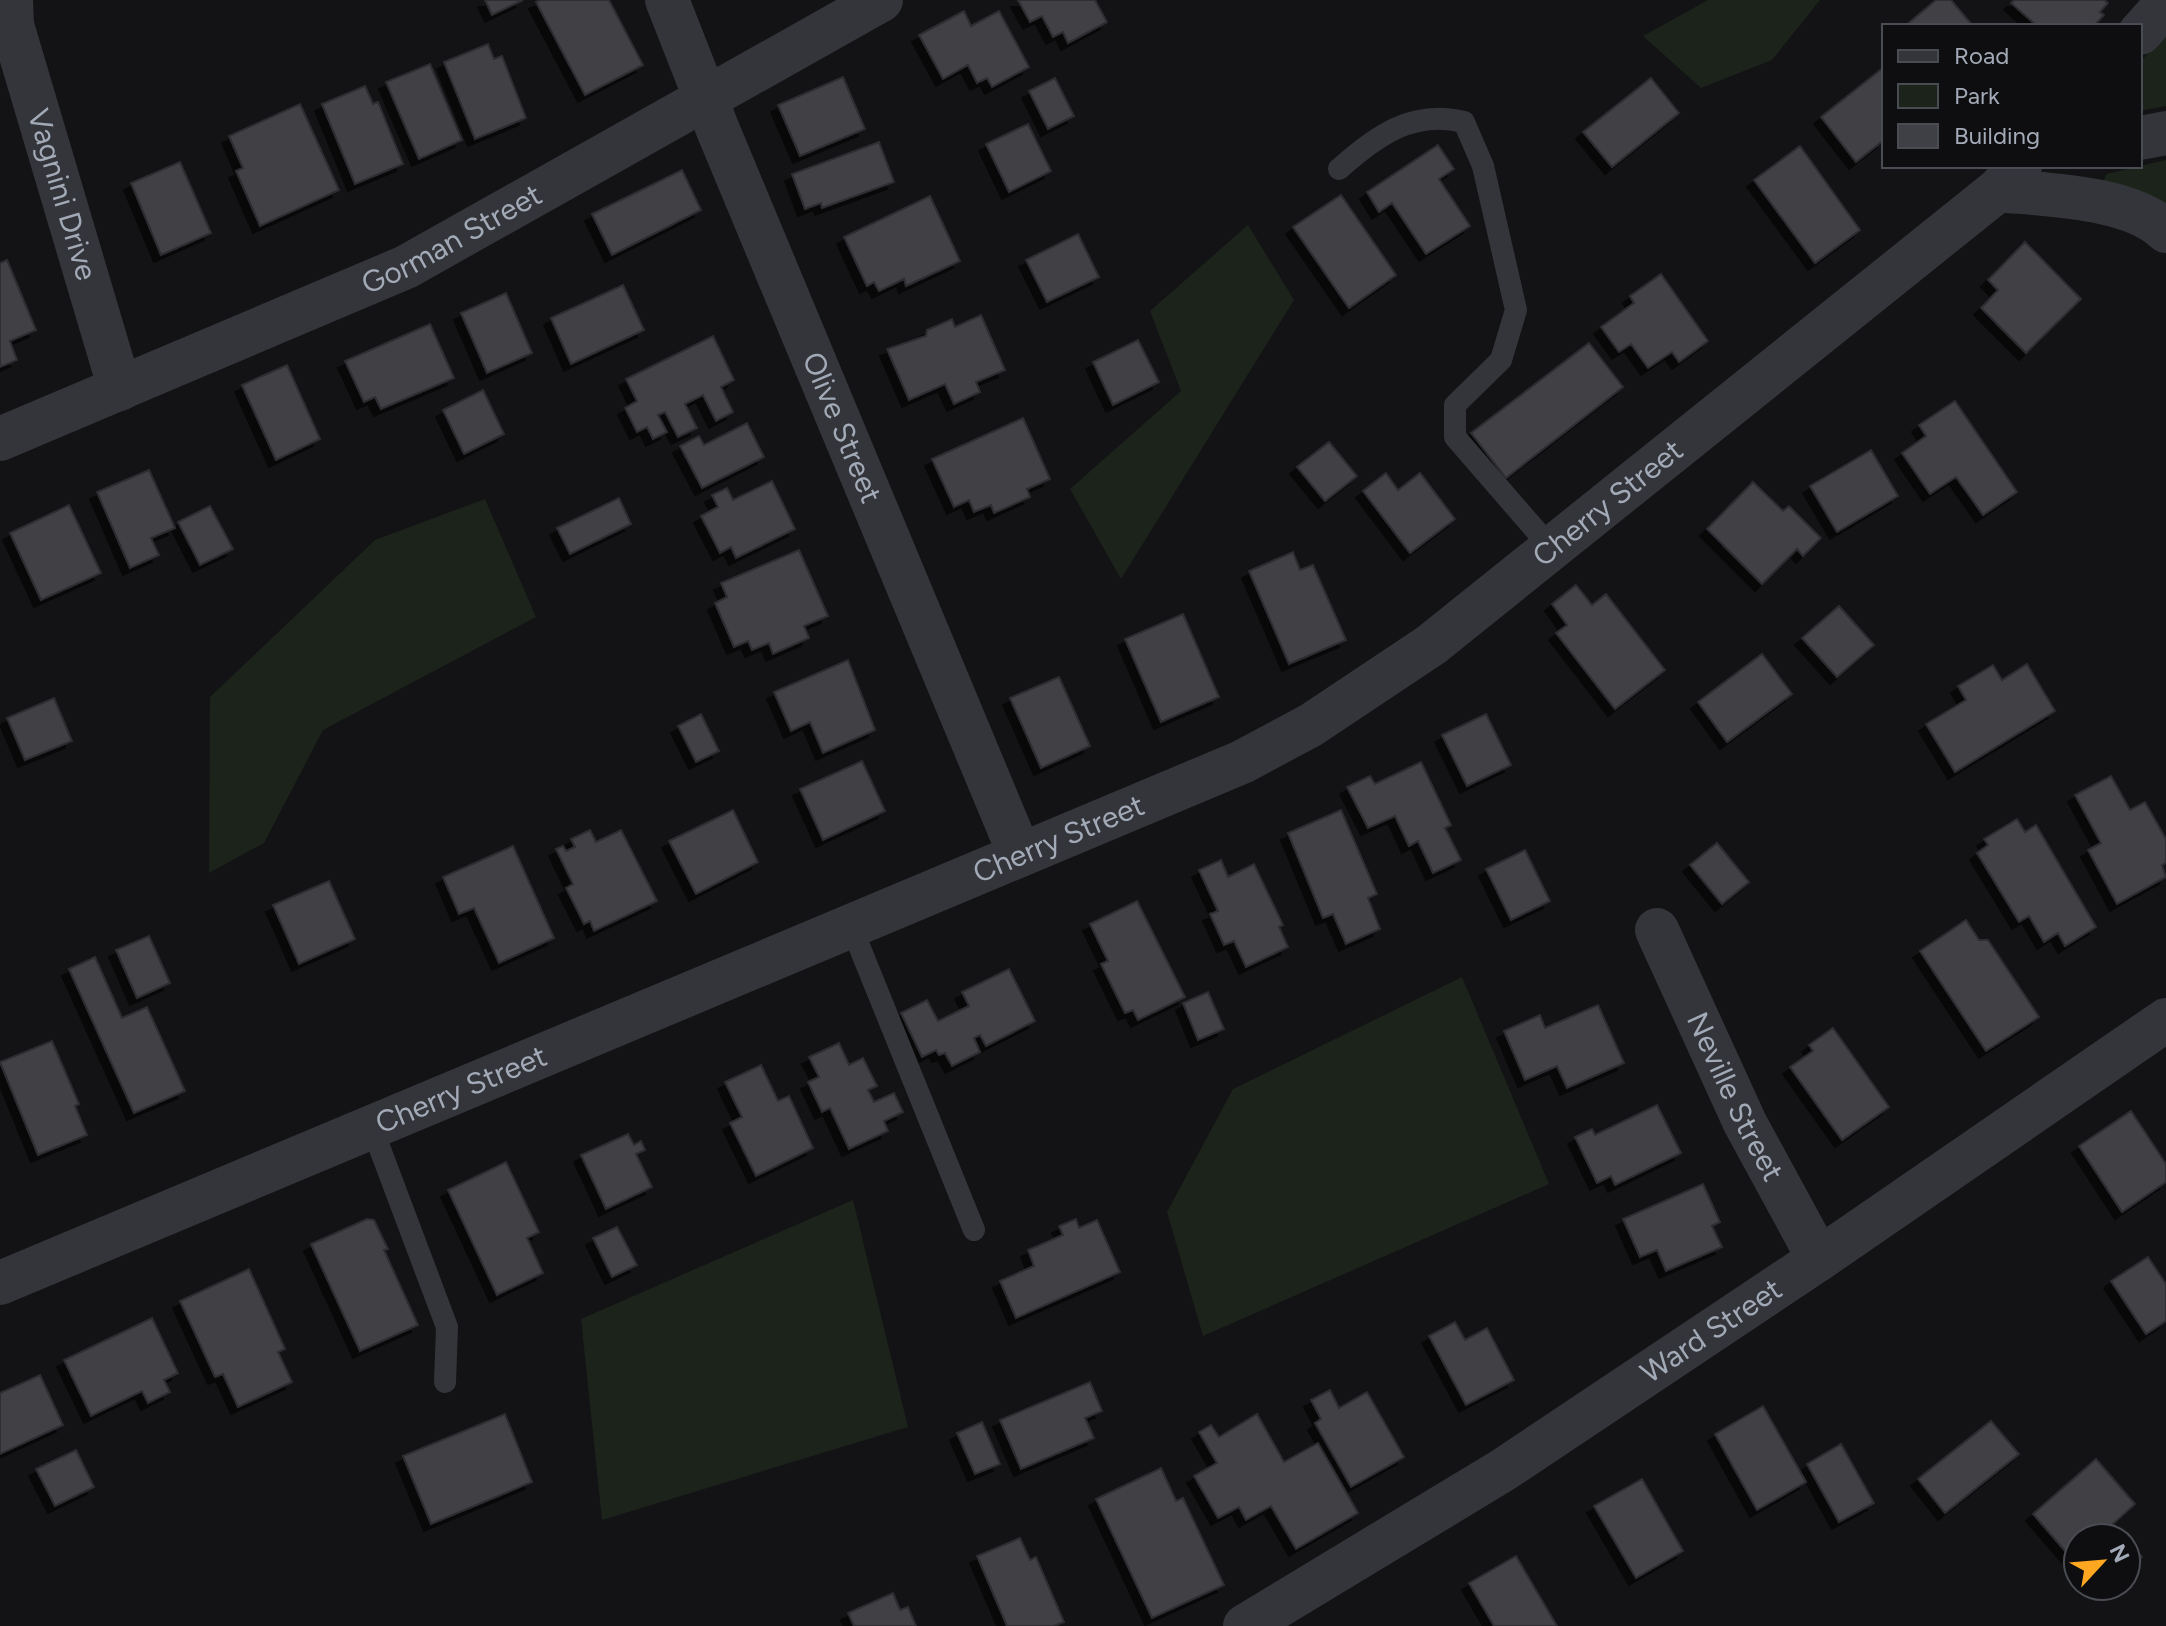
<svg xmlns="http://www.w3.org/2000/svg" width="2166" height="1626" viewBox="0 0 2166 1626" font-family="Figtree,sans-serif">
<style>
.green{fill:#1b231b}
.building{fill:#3f4045;stroke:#2d2d31;stroke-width:2;filter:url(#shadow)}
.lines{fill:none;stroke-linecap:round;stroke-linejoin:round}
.service{stroke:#33353a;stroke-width:22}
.minor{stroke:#33353a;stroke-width:44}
.labels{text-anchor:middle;stroke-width:8;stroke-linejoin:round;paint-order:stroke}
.street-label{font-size:30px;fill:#a3aab7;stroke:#0e0e10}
</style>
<defs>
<filter id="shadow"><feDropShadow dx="-7" dy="7" stdDeviation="0" flood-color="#0009"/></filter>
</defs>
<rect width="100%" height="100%" fill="#131315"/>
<path class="green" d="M1708 0H1820L1772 60 1701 88 1643 36Z
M2166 33V106L2140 111V62Z
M2166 160V207L2104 181 2106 174Z
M1248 225 1294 300 1121 579 1070 489 1181 391 1150 311Z
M485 499 536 617 323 730 264 843 209 873 210 697 375 540Z
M1462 977 1549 1184 1203 1336 1167 1212 1233 1089Z
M853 1200 908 1427 602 1520 581 1319Z"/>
<path class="building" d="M485 0H523L492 15Z
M540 0H609L643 65 585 95 536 2Z
M1018 0H1095L1107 22 1068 43 1063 32 1053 37 1042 16 1030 22Z
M1936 0H1951L1973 26H1905Z
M2014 0H2104L2108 3 2100 12 2104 15 2094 26H2037L2011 3Z
M964 11 971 26 999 11 1029 67 992 87 987 78 977 83 968 65 943 79 919 35Z
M488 44 494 59 502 56 526 118 475 139 444 62Z
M430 64 462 140 419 159 386 82Z
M1884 67V140L1856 162 1821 117Z
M843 77 865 129 800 156 778 105Z
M1055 78 1074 116 1048 129 1029 91Z
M1651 78 1679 113 1612 167 1583 132Z
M365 86 373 104 378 102 403 164 355 184 322 104Z
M300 104 339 190 260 226 236 171 243 168 229 136Z
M1028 124 1051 171 1009 192 986 144Z
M879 142 894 182 822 208 821 203 805 209 792 174Z
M1438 145 1454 169 1439 179 1470 226 1426 254 1392 203 1379 212 1367 192Z
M1800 146 1860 230 1815 263 1754 180Z
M180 162 211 233 161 255 131 183Z
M682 170 701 210 612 255 592 214Z
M1341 195 1396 275 1349 308 1293 227Z
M930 196 960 261 906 286 904 279 879 291 874 282 867 286 844 237Z
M1078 234 1099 277 1047 302 1026 260Z
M2025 242 2081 299 2026 353 1981 308 1998 290 1988 280Z
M7 260 36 330 10 341 17 360 0 367V263Z
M1661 274 1708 341 1679 362 1672 352 1648 368 1631 344 1619 352 1601 327 1634 303 1630 296Z
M623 285 644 330 571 364 551 318Z
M506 293 532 353 487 373 461 313Z
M981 315 1005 370 976 382 980 392 954 404 945 384 909 400 887 349 926 336 927 330 952 319 955 327Z
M430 324 454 378 381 409 375 397 364 402 345 361Z
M713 336 734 380 721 387 733 412 716 421 703 395 685 404 697 428 678 437 665 412 658 415 667 432 653 439 647 427 637 432 625 408 637 401 626 379Z
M1138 340 1159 382 1113 405 1093 362Z
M1589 343 1623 387 1506 478 1471 433Z
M287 365 320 439 276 460 242 385Z
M483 390 504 434 464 454 443 410Z
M1955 401 2017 492 1983 515 1956 477 1930 494 1902 453 1926 436 1919 425Z
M1023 418 1050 479 1027 489 1030 497 994 513 991 505 974 512 969 500 954 507 932 459Z
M747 423 764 457 702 488 680 446 699 436 704 445Z
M1329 442 1357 476 1325 501 1297 467Z
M1871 450 1898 496 1837 532 1810 486Z
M149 470 175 528 151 538 159 555 130 568 97 492Z
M1386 473 1398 490 1420 473 1455 519 1410 553 1363 491Z
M772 481 795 529 736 558 731 547 720 553 701 516 718 507 712 495 727 488 733 500Z
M1753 482 1783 511 1789 506 1821 538 1803 556 1797 549 1762 584 1707 529Z
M619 498 631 524 570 554 557 528Z
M69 505 101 573 41 600 10 533Z
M210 506 233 549 200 565 178 522Z
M799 550 828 616 804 626 809 638 773 654 769 643 752 650 748 641 734 647 715 603 727 597 721 583Z
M1293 552 1300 570 1313 565 1346 640 1289 664 1249 571Z
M1576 585 1592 605 1606 594 1665 670 1615 709 1556 633 1567 625 1552 604Z
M1839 606 1874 645 1837 677 1802 638Z
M1183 614 1219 697 1161 722 1125 639Z
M1762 654 1792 694 1727 742 1698 702Z
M848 660 875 730 823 753 810 722 791 731 774 692Z
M2027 664 2055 711 1955 772 1926 724 1966 700 1958 686 1993 665 2002 680Z
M1059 677 1090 746 1041 768 1010 698Z
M54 698 72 741 25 760 7 718Z
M701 714 719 751 696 762 678 726Z
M1486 714 1511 765 1467 786 1442 735Z
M862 761 885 811 823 840 800 789Z
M1421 762 1451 825 1445 828 1461 860 1433 873 1418 841 1409 846 1395 816 1368 828 1347 787 1370 776 1375 784Z
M2111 776 2130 810 2145 802 2166 839V863L2162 865 2166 877 2117 904 2088 850 2101 843 2075 795Z
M733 810 758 862 696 894 669 841Z
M1341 810 1377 894 1368 898 1380 929 1346 944 1333 914 1323 918 1288 833Z
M2017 819 2025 832 2036 825 2096 927 2065 946 2058 933 2044 942 2029 916 2019 922 1977 853 1988 845 1984 839Z
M590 830 596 842 621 830 657 901 594 931 590 921 584 924 566 888 573 884 556 849 563 846 566 851 575 847 571 839Z
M1717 843 1749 882 1722 904 1690 865Z
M513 846 554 938 499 963 474 908 459 914 443 877Z
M1525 850 1550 901 1511 920 1486 869Z
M1221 860 1228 877 1254 864 1283 925 1279 927 1288 947 1246 967 1234 941 1224 945 1210 914 1218 911 1199 870Z
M329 881 355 939 299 964 273 905Z
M1137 901 1185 997 1138 1020 1133 1010 1125 1013 1101 964 1108 961 1090 924Z
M1966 920 1979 940H1988L2039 1017 1986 1051 1920 951Z
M149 936 170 983 137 998 116 950Z
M95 957 122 1018 147 1007 185 1091 134 1113 69 969Z
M1009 969 1035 1021 986 1046 980 1035 974 1038 980 1052 952 1066 945 1053 939 1055 936 1050 922 1057 901 1013 927 1000 938 1021 969 1006 962 992Z
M1208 992 1224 1029 1198 1040 1183 1003Z
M1598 1005 1624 1063 1567 1088 1557 1066 1525 1080 1504 1031 1540 1015 1545 1028Z
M1833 1028 1889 1107 1842 1140 1790 1067 1813 1051 1809 1045Z
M52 1041 79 1104 75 1106 87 1135 38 1155 0 1062Z
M839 1043 849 1065 863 1058 877 1086 868 1090 874 1102 894 1093 903 1112 884 1121 888 1131 849 1149 830 1108 822 1112 808 1082 819 1077 809 1057Z
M761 1065 778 1101 789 1096 813 1148 756 1176 730 1123 742 1117 725 1082Z
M1657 1105 1681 1153 1615 1185 1611 1176 1597 1183 1575 1137 1592 1129 1595 1135Z
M2131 1111 2166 1164V1182L2122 1212 2079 1146Z
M628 1134 634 1145 641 1141 645 1150 636 1154 652 1187 606 1209 581 1155Z
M506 1162 539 1232 527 1238 543 1273 497 1295 448 1190Z
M1703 1184 1720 1222 1712 1226 1722 1247 1666 1271 1657 1250 1640 1257 1623 1219Z
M367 1219 374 1220 388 1249 384 1250 418 1325 360 1351 311 1244Z
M1076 1219 1079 1228 1097 1220 1120 1272 1016 1318 1000 1281 1034 1266 1028 1250 1063 1235 1059 1226Z
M617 1227 637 1265 612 1277 593 1238Z
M2148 1257 2166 1284V1321L2146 1334 2111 1281Z
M249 1269 285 1349 278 1352 292 1382 238 1407 223 1374 215 1377 180 1301Z
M152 1318 178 1373 164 1380 170 1392 148 1403 142 1391 91 1416 64 1360Z
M1455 1322 1465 1340 1487 1328 1514 1380 1466 1405 1429 1336Z
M40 1375 63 1425 0 1454V1393Z
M1090 1382 1102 1411 1085 1418 1094 1438 1021 1469 1000 1420Z
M1330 1390 1339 1408 1367 1392 1404 1457 1351 1487 1315 1423 1321 1419 1311 1400Z
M1763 1406 1806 1482 1757 1510 1715 1434Z
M505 1414 532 1482 431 1524 403 1456Z
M1257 1414 1284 1462 1318 1443 1358 1513 1296 1549 1271 1506 1246 1520 1239 1507 1218 1518 1194 1476 1217 1463 1199 1432 1211 1425 1219 1437Z
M1991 1421 2019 1454 1945 1513 1918 1479Z
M982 1422 1000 1464 975 1474 957 1433Z
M1841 1444 1874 1503 1839 1522 1807 1464Z
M76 1450 94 1487 55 1506 36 1469Z
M2096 1459 2135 1504 2113 1524 2125 1538H2078V1566L2033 1514Z
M1161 1468 1176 1501 1183 1498 1224 1585 1152 1618 1096 1499Z
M1642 1479 1683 1551 1636 1578 1594 1506Z
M1020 1538 1030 1560 1036 1557 1064 1622 1054 1626H1007L977 1556Z
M2126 1539 2142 1557 2126 1571Z
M1516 1556 1557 1626H1494L1469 1583Z
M893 1593 900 1610 908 1607 916 1626H854L848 1613Z"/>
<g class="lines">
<path class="service" d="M1339 169C1376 136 1413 109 1464 122L1483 166 1516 310 1501 360 1455 405V437L1552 549
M851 926 974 1230
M371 1125 447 1327 445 1382"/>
<g class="minor">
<path id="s1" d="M11 0 12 25 120 389"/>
<path id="s2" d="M667 0 718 130 1020 855"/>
<path d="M2140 33 2166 4"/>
<path d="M2140 138 2166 133"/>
<path d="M1998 190C2046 195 2130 196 2166 231"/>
<path id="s3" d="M0 439 406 267 881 0"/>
<path id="s4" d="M1657 930 1745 1123 1819 1259"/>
<path id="s5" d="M0 1283 1242 762 1311 725 1431 645 1998 190 2020 166"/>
<path id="s6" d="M1245 1626 1503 1470 1819 1259 2166 1020"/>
</g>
</g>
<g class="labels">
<g class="street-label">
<text dy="10" stroke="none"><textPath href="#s1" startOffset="202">Vagnini Drive</textPath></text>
<text dy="10" stroke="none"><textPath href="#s3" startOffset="494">Gorman Street</textPath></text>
<text dy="10" stroke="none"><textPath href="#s2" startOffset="462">Olive Street</textPath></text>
<text dy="10" stroke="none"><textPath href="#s5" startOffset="1796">Cherry Street</textPath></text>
<text dy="10" stroke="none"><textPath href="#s5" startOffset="1148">Cherry Street</textPath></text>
<text dy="10" stroke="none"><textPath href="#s5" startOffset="500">Cherry Street</textPath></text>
<text dy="10" stroke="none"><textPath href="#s4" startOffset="184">Neville Street</textPath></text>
<text dy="10" stroke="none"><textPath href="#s6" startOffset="552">Ward Street</textPath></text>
</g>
</g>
<rect x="1882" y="24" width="260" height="144" fill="#0e0e10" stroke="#4a4c53" stroke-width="2"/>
<rect x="1898" y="50" width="40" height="12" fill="#33353a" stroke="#4a4c53" stroke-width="2"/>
<text x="1954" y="64" font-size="24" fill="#a3aab7">Road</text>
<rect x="1898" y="84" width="40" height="24" fill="#1b231b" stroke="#4a4c53" stroke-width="2"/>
<text x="1954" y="104" font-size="24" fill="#a3aab7">Park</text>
<rect x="1898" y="124" width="40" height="24" fill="#3f4045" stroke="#4a4c53" stroke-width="2"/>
<text x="1954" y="144" font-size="24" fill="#a3aab7">Building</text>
<g transform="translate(2102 1562) rotate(64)"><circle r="38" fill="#0e0e10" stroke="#4a4c53" stroke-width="2"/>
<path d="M0-6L14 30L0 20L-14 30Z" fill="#ffa721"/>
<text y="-12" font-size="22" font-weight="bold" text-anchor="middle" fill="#a3aab7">N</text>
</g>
</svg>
